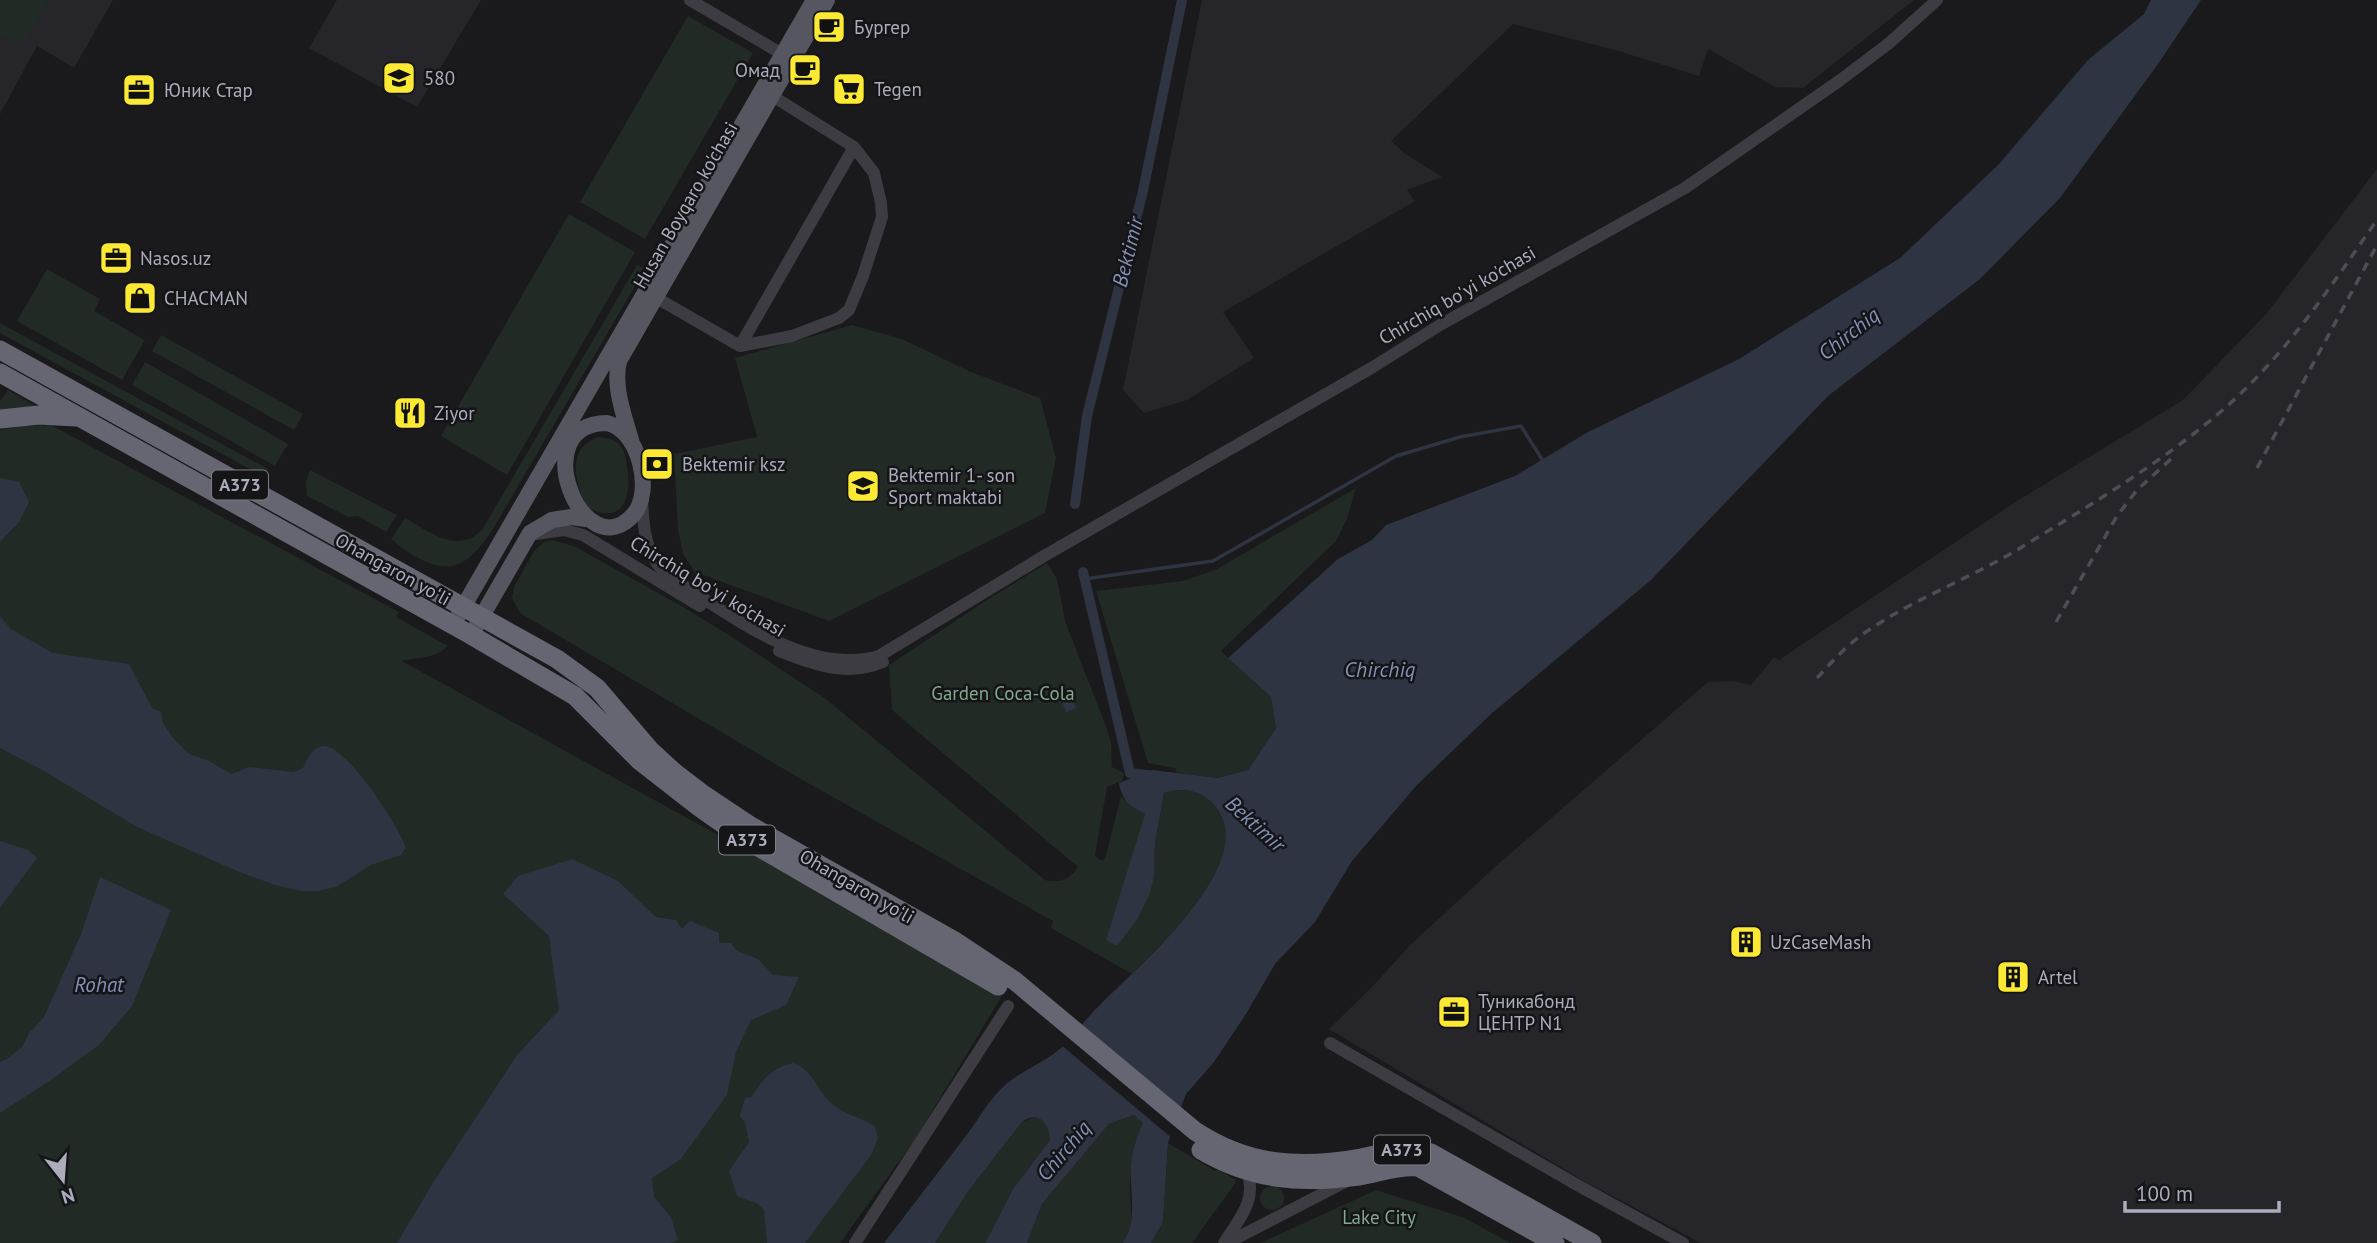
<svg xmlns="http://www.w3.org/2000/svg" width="2377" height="1243" viewBox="0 0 2377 1243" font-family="'PT Sans',sans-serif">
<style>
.built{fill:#262529}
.green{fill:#212a24}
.water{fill:#2e3441}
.pier{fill:#1a191c}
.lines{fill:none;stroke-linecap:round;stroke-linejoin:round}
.stream{stroke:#2e3441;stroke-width:3.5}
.canal{stroke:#2e3441;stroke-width:10}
.minor{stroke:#3d3c43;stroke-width:12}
.major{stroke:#565660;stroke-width:16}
.highway{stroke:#666672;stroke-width:19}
.rail{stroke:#4d4d56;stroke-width:3.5;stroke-dasharray:9 7;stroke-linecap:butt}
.labels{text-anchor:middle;stroke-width:5;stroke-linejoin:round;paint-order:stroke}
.shield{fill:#151417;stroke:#7e7e8a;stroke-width:2}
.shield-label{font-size:18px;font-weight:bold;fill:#abacbc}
.poi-label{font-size:19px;fill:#abacbc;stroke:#151417;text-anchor:start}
.street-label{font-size:19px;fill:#abacbc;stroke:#151417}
.park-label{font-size:19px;fill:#82a88d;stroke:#151417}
.water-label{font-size:21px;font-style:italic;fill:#8191b8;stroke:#151417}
</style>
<rect width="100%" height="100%" fill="#1a191c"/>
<path class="built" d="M0 0H113L74 68 37 46 0 114Z
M337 0H481L417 107 309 48Z
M1202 0H1914L1803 88 1775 87 1708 49 1699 76 1615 50 1513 24 1391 141 1404 153 1442 177 1407 190 1415 201 1223 312 1254 358 1187 400 1144 413 1123 390Z
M2377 169V1243H1701L1584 1181 1329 1029 1373 986 1409 946 1496 866 1708 682 1733 681 1751 685 1774 657 1779 660 2017 501 2183 400 2267 313Z"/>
<path class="green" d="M0 0H49L26 41 17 43 0 34Z
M688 16 753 53 645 239 580 202Z
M569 214 635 252 507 475 441 436Z
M637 265 645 269 493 529C472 560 455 578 418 558 408 552 400 547 391 539L405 518C429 531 457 555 482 530Z
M47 269 100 299 94 311 145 340 122 380 17 321Z
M0 323 268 469 263 473H257L0 333Z
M852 325 902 339 971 372 1040 398 1056 458 1045 513 829 621 695 572 683 554 678 529 674 454 757 437 735 358Z
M161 335 303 414 294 430 152 351Z
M145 362 288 444 275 466 132 385Z
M8 390 39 408 0 412V401Z
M51 425 399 612 396 617 448 646C435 659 418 657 402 661L965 971 1003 994 916 1138 840 1243H0V430L20 426Z
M599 437C607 438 615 439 620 445 625 451 626 459 627 467 632 496 624 526 588 508 574 484 566 447 599 437Z
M310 470 397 515 386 532 358 516 348 517 307 496 306 482Z
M1356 488 1347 519 1336 541 1221 651 1271 697 1276 728 1248 770 1218 778 1177 773 1175 768 1148 763 1096 591 1183 581 1217 569Z
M552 540 574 546 683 607 729 635 826 699 1045 880C1059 884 1070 879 1078 867L892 710 889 665 987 600 1047 563 1057 579 1065 621 1107 729 1111 743 1112 767 1124 773 1122 781 1107 787 1095 856 1102 861 1105 859 1121 796 1134 808 1145 813 1155 860V843L1164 793C1182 787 1200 790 1213 804 1259 854 1165 940 1132 974L1051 928 1053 921 799 778 520 613 512 598 514 587 534 551 544 542Z
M1134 1115 1144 1123C1135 1142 1131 1162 1130 1183 1129 1204 1137 1225 1122 1243H1027L1042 1204 1109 1124Z
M1034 1117C1046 1118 1049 1129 1050 1140L1013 1189 985 1243H935L969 1190 1022 1122Z
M1168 1143 1215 1171 1218 1169 1237 1181 1192 1243H1151L1163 1222Z
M1260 1198a12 12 0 1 1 24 0a12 12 0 1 1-24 0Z
M1376 1190 1465 1218 1510 1243H1260Z"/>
<path class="water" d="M2151 0H2201L2158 64 2060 198 1980 279 1828 396 1651 580 1491 714 1417 785 1352 861 1315 922 1275 964 1246 1014 1214 1062 1186 1094 1168 1143 1163 1222 1151 1243H1122C1139 1222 1129 1192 1131 1166 1132 1151 1137 1137 1143 1123L1134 1115 1109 1124 1042 1204 1027 1243H985L1013 1189 1050 1140C1049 1123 1038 1110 1022 1122L969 1190 935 1243H884C912 1206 940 1170 968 1133 979 1118 990 1099 1003 1087 1020 1071 1044 1063 1061 1048 1075 1035 1086 1018 1100 1005 1136 968 1266 860 1213 804 1200 790 1182 787 1164 793L1155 843 1154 876 1150 893 1137 920 1117 946 1106 940 1145 814C1130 806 1122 801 1119 783L1152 770 1218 778 1248 770 1276 728 1271 697 1228 658 1338 559 1372 540 1386 525 1515 476 1588 432 1739 359 1900 258 1998 165 2088 60 2144 14Z
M0 478 19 482 29 502 19 522 0 542Z
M0 616 11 629 53 653 129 664 152 708 161 712 163 723 173 738 189 754 207 760 232 774 249 767 294 772 303 768C307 759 313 745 325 746 348 748 399 826 406 848L401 855 371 865 336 887 318 891H300L275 885 237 871 137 827 44 771 0 748Z
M1068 687 1076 708 1066 712 1058 691Z
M0 841 28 850 37 858 0 908Z
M572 859 618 881 656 917 676 920 682 929 690 921 719 933V943H731L737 951 758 959 773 975 799 977 786 1005 751 1020 736 1052 727 1095 681 1159 652 1178 654 1197 671 1217 678 1240 671 1243H397L436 1178 517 1055 559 1010 549 936 503 894 518 876Z
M100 877 171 910 132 1006 99 1045 51 1080 0 1113V1062L7 1059 22 1047 29 1033 44 1017 81 934Z
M793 1063C814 1070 816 1089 831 1103 844 1115 861 1117 875 1126L878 1138 871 1155 805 1243H767L764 1210 758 1204 737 1196 729 1171 749 1142 745 1123 740 1116 745 1098 752 1097C761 1080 773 1067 793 1063Z"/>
<path class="pier" d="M1078 1024 1183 1112 1173 1139 1060 1044Z"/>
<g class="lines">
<path class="stream" d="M1084 579 1213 561 1396 456 1460 437 1521 426 1543 461"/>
<path class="canal" d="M1075 504 1087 416 1143 191 1182 0
M1083 572 1130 773 1155 776"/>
<path class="minor" d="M690 0 789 58
M648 293 740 346 792 336 839 318 849 310 863 276 882 217 881 203 874 173 854 147 766 92
M740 346 854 147
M642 498C643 521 644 546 658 565 669 579 687 587 701 597 750 629 817 674 879 656L1044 556 1373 367 1440 325 1685 188 1839 81 1888 44 1937 0
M536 534 564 530 583 535 700 606
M779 651C814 665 847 677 883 662
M1330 1043 1579 1186 1683 1243
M855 1243 1008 1006
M1224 1243C1238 1220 1258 1200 1247 1172
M1227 1243 1345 1182"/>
<path class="major" d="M607 423C640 430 653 492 634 514 584 572 523 423 607 423Z
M631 440C624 415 613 387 619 361L827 0
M458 616 814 0
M471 635 530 533 552 520 571 517 586 519"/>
<path class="highway" d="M0 350 557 659 597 688 650 750 674 772 704 795 749 825 953 940 1015 981 1195 1131C1248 1166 1300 1169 1361 1158 1385 1153 1407 1146 1431 1153L1592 1243
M0 373 471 635 575 696 640 761 699 807 743 838 998 986
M0 419 39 415 76 417
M1201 1150C1252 1180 1300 1184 1359 1176 1378 1173 1398 1165 1418 1167L1555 1243"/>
<path class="rail" d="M2257 468 2377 245
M2056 622 2117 516 2137 490 2171 459
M1817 678C1830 664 1843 649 1859 637 1908 601 1965 581 2017 550 2095 502 2196 443 2258 376 2303 329 2340 273 2377 220"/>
</g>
<defs>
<symbol id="cafe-square" viewBox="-11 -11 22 22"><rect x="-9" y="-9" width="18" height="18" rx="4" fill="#fbe933" stroke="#151417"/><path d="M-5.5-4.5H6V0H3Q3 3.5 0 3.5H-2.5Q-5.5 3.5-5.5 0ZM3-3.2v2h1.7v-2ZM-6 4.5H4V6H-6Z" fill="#111"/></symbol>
<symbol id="school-square" viewBox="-11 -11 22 22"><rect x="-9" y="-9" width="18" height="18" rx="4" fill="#fbe933" stroke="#151417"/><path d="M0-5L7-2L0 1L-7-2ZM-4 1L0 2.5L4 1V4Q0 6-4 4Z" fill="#111"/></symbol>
<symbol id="supermarket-square" viewBox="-11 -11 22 22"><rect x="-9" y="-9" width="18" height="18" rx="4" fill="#fbe933" stroke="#151417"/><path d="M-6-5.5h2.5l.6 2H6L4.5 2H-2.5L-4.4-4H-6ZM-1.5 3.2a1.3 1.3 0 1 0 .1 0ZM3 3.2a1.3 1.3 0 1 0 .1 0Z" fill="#111"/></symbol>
<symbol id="office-square" viewBox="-11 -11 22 22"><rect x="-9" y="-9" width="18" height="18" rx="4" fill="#fbe933" stroke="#151417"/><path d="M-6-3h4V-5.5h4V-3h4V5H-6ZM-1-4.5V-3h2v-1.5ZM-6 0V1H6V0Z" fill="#111"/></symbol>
<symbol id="shop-square" viewBox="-11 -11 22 22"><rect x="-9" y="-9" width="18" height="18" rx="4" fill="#fbe933" stroke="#151417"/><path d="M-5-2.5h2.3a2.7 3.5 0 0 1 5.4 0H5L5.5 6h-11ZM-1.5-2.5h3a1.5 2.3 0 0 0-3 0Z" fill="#111"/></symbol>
<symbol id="restaurant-square" viewBox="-11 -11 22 22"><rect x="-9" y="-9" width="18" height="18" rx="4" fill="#fbe933" stroke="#151417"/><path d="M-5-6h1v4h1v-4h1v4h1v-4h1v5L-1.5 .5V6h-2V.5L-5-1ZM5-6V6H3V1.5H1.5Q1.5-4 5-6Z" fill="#111"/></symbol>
<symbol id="bank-square" viewBox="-11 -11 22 22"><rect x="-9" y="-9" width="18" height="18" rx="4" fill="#fbe933" stroke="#151417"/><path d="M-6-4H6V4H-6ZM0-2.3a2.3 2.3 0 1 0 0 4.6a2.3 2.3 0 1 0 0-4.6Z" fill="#111"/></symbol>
<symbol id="building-square" viewBox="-11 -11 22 22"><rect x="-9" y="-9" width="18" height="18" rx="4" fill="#fbe933" stroke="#151417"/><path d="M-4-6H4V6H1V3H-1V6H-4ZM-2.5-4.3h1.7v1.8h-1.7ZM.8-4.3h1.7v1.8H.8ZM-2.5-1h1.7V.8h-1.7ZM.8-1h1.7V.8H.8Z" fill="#111"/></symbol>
</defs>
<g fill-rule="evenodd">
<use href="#cafe-square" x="810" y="8" width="38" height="38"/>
<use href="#cafe-square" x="786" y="51" width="38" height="38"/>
<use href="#school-square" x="380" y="59" width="38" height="38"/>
<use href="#supermarket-square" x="830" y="70" width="38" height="38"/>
<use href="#office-square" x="120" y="71" width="38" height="38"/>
<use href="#office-square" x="97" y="239" width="38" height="38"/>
<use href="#shop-square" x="121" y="279" width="38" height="38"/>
<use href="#restaurant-square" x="391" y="394" width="38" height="38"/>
<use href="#bank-square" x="638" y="445" width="38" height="38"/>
<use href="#school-square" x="844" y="467" width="38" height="38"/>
<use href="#building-square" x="1727" y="923" width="38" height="38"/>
<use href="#building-square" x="1994" y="958" width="38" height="38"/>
<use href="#office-square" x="1435" y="993" width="38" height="38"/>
</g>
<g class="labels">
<g class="shield">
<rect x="212" y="470.5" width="56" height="29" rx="5"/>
<rect x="719" y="825.5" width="56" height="29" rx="5"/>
<rect x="1374" y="1135.5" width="56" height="29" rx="5"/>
</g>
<g class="shield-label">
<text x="240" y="491">A373</text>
<text x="747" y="846">A373</text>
<text x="1402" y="1156">A373</text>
</g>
<g class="poi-label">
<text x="854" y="34">Бургер</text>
<text x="780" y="77" text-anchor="end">Омад</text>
<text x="424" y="85">580</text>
<text x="874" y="96">Tegen</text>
<text x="164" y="97">Юник Стар</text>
<text x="140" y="265">Nasos.uz</text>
<text x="164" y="305">CHACMAN</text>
<text x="434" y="420">Ziyor</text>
<text x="682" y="471">Bektemir ksz</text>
<text x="888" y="482">Bektemir 1- son<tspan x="888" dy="22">Sport maktabi</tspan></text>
<text x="1770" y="949">UzCaseMash</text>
<text x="2038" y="984">Artel</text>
<text x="1478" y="1008">Туникабонд<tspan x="1478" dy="22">ЦЕНТР N1</tspan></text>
</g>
<g class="street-label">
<text transform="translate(685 205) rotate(-60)" y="7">Husan Boyqaro ko'chasi</text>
<text transform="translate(1457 295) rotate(-30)" y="7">Chirchiq bo'yi ko'chasi</text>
<text transform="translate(393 569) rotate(29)" y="7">Ohangaron yoʻli</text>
<text transform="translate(708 586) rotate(31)" y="7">Chirchiq bo'yi ko'chasi</text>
<text transform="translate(857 886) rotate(30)" y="7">Ohangaron yoʻli</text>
</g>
<g class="park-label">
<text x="1003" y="700">Garden Coca-Cola</text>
<text x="1379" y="1224">Lake City</text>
</g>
<g class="water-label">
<text transform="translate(1128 252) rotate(-76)" y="7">Bektimir</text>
<text transform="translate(1849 334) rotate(-38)" y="7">Chirchiq</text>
<text x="1380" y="677">Chirchiq</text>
<text transform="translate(1255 824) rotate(42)" y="7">Bektimir</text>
<text x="99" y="992">Rohat</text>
<text transform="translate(1064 1151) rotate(-50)" y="7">Chirchiq</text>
</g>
</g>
<g transform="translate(63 1180) rotate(163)" stroke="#151417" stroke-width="5" paint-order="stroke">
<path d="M0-5L12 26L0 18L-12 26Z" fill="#abacbc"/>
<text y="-10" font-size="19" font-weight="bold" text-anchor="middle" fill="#abacbc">N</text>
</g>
<path d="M2125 1201v10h154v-10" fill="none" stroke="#abacbc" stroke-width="3.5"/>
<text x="2136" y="1201" font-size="21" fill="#abacbc" stroke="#151417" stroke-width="5" paint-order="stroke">100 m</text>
</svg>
